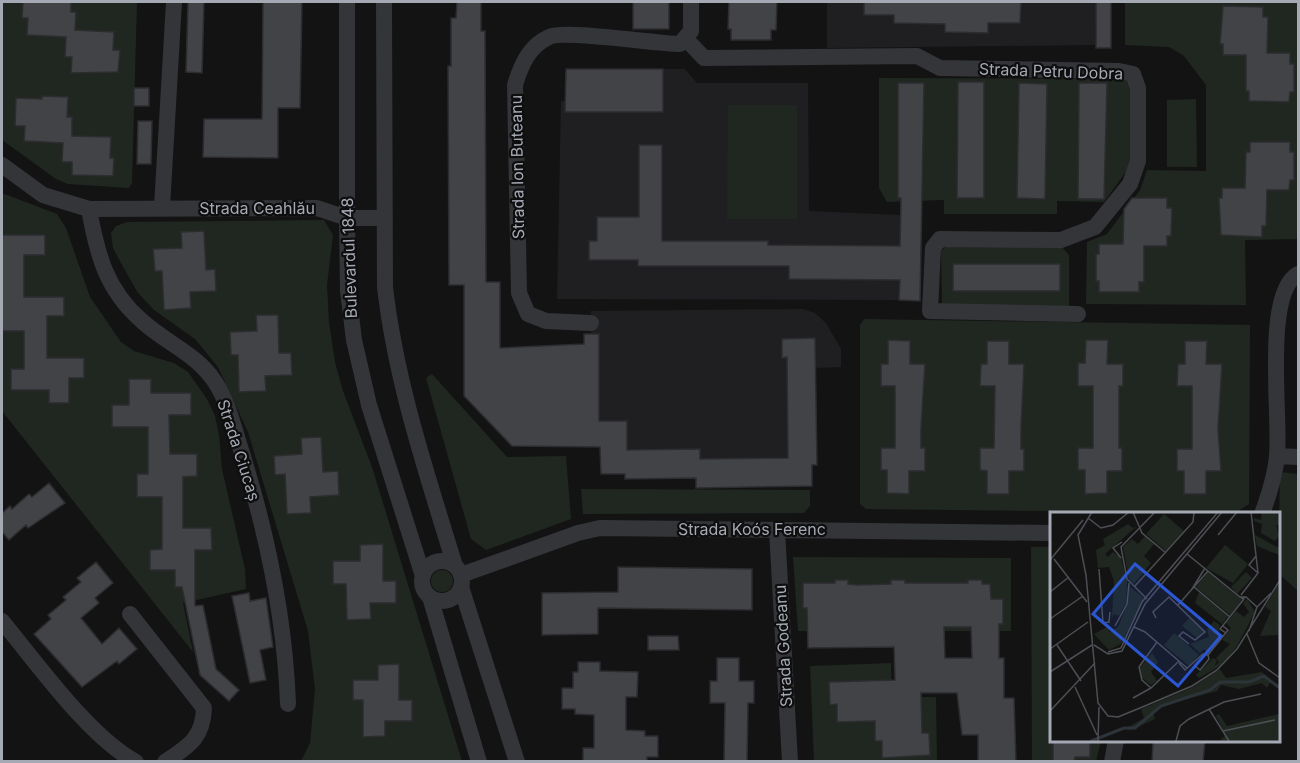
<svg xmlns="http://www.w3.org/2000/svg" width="1300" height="763" viewBox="0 0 1300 763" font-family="Inter,sans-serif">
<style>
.built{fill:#1f1f21}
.green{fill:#1f2720}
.building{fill:#424347;stroke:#2d2d30;stroke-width:1.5;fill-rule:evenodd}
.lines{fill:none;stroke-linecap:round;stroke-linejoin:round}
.minor{stroke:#343539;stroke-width:16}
.labels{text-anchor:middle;stroke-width:4.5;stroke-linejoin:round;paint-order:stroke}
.street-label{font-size:16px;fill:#a5a9b4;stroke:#0e0e0f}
.inset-river{fill:none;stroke:#2c3339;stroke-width:3}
.inset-road{fill:none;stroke:#4d4f54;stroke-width:1.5}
.view{fill:#2b57d4;fill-opacity:0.15;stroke:#2b57d4;stroke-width:3}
.inset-edge{fill:none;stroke:#a5a9b4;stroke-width:3}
</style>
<rect width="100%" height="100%" fill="#131314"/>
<path class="built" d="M827 2H1096L1095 45 827 48Z
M566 69H685L697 83H808L809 211 901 215 899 300 557 299 561 101H565Z
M803 309 815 313 826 323 841 349V367L816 368 817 465H812V486L696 488 695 478 625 479 624 474H601L600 422H592L591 311Z"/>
<path class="green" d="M2 2H137L132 183 129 188 68 184 56 179 2 140Z
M1125 2H1298V239L1245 240 1246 305 1086 304 1087 242 1107 234 1140 190 1147 170 1206 171V85L1184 56 1169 47 1125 45Z
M879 78 1125 79 1130 84V166L1104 202 1057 201V214H944V200L887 202 879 188Z
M1196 99 1197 167H1167V100Z
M728 105H797V219H727Z
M2 193 57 214 66 228 90 297 121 342 134 351 174 363 188 372 207 399 215 416 219 435 222 469 245 569 246 589 183 603 193 652 2 411Z
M324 220 333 235 327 285 329 322 335 362 343 391 372 467 462 761H301L310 743 315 689 308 631 248 432 218 367 195 339 154 310 138 293 122 265 113 248 111 233 116 226 127 222Z
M949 244H1059L1069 255V306H942L941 251Z
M864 319 1250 325 1249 504 1235 513 866 509 860 504V325Z
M432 374 507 457 566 456 571 519 486 550 471 539 426 378Z
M1280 472 1298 474V591L1278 573Z
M581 489 810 490V506L804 513 583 514Z
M1031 547H1051V740L1101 741 1096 761H1032Z
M793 557 1011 558V631H798Z
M431 581a11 11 0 1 1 22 0a11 11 0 1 1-22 0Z
M891 663 892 697H936L937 761H814L810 666Z"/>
<path class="building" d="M23 2H71V12H76L75 30 114 32 113 50H120L118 72 71 73 72 57H65L66 37 27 35 28 18H22Z
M188 2H204L202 73 186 72Z
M263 2H302L300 108H278V158L203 157 204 119H262Z
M457 2H481V31H485L486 282H500V348L584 344V334H599V421H627V450L700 449V459L788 458 787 357 782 358V339L815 338 817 465H812V486L696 488V478L625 479V474H601L600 447 512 446 464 396V285H449L448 66H451V18H456Z
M633 2H669V29H633Z
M729 2H777L776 30H771V40H731V29H728Z
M864 2H1021L1020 23H988V33L945 32V24L894 23V15H864Z
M1096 2H1111V48H1096Z
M1223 6 1263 7V17H1268L1267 53H1290V64H1294V92H1290L1289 102 1249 101V91H1246V55H1223V44H1220Z
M566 69H663V112H565Z
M958 82H984V198H957Z
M898 83H924L920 301 899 300 900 280 789 279V266H638V260H589V241H597V217H639V145H662V241H768V245L900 246 901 198H898Z
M1019 83 1047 84 1045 199 1017 198Z
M1079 83H1107L1104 199H1078Z
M134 88H149V106H134Z
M42 96 68 97 67 117H72V136L111 137 110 158H114L113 176 72 175V162H62L63 143 24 141 25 126H15L16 98 42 99Z
M138 121H152L151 164H137Z
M1250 142H1290V152H1294V180H1290L1289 190H1267L1266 226H1262V237L1221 235 1219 198H1222V188H1245L1246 152H1250Z
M1132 198H1167V208H1172L1171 236H1167V246H1144V282H1139V292H1099V281H1096V254H1099V244H1123L1124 209Z
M204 231 206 270 215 269 216 291 190 292 191 308 164 310 162 271H155L153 249 182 248 181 232Z
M2 235H45V255H24V297H64V316H47V358H84V378H69V403H49V390H11V369H24V331H2Z
M953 264H1060V291H953Z
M256 315H278L279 353H291L292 375 265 376 266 391 239 392 238 355H231L230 332 257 331Z
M888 340 910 341V364H925L921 428V448H925V471H909V494L887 493V470H881V448H895V386H881V364H888Z
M1086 340H1108L1107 364H1123V386H1119V448H1122V471H1107V493L1085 494V470H1078V448H1093V386H1078V363H1085Z
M987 341H1009V364H1024L1021 428V449H1024V471H1009V494H987V471L980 470V448H994L995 386H980L981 364H987Z
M1185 341H1207L1206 364H1222L1218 429 1221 471H1206V494H1184V471H1177V449H1192V386H1177L1178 364H1185Z
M129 379H151V393H191V415H169L170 454H197V476L183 477V528H211L212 550H195V606L203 605 216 669 239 690 229 701 200 675 182 587H175V570H150V550L162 549V497H137V474H148V427H112V405H129Z
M321 437 323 472 338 471 339 495 310 497 311 513 287 514 285 474 275 475 274 456 302 454 301 438Z
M49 483 65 503 28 528 26 525 9 540 2 532V513L10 506 12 509 29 494 32 497Z
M383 544V581H396V603H370L371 619 347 620 346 584H333V561H360V545Z
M96 562 113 583 95 598 99 603 81 618 102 644 119 628 137 649 119 664 117 661 82 687 34 634 51 619 48 615 66 600 63 597 81 582 77 578Z
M618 567 752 569V610L598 608V634L542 635V593L618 592Z
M835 580H848V584L857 585 891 584V580H905V583H968V580H982V584H990L991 599H1003V624H999V658H1004V698H1014L1016 762H978V735H962L957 693H921L922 733H929L930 755 882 758V741H875V721L837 722V704L830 705 829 682 895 680 894 647 808 648 807 608H803V583H835ZM944 627H971L972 658H945Z
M249 593 250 601 266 598 273 647 260 650 266 680 250 683 232 596Z
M648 636H678L679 650H648Z
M717 658H739V681H754V703H748L747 762H724L725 703H710V681H717Z
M578 662H600V671L638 672 637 697H626V730L645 731V736H658V757H647V762H583V748H594V715L575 714V709H562V688H573V672H578Z
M399 664V700H412V721H385V736L363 737V700H353V680H378V665Z
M1053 741H1090V757H1075L1074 762H1053Z
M1159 741H1205L1203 762H1152L1153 742Z"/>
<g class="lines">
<path class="minor" d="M347 2V218L348 291 354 340 369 405 423 576
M384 2 385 287C396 383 427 474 455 566
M686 39 704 58 917 56 940 68 1119 71 1133 74 1138 88V161L1130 184 1095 227 1061 240 940 239 933 248 930 311 1078 314
M2 165 43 195 89 209 317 208 347 218H385
M162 207 174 2
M89 209C97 254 106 290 142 321 166 343 197 354 215 382 228 401 234 428 241 450 267 533 285 617 288 704
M591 323 546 321 528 314 519 293 515 85C521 65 529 46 549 37 564 29 656 44 680 44L691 31V2
M1277 456 1298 457
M1262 514C1269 495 1275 477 1277 456 1281 418 1263 293 1298 274
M777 530 790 762
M422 581a20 20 0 1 1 40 0a20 20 0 1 1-40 0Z
M461 575 578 533 600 528 1051 533
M461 587 517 762
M430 597 479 762
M130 614 204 708C203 738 189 746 165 762
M2 621C37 663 89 737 136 762
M1112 762 1116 740"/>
</g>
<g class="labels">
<g class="street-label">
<text transform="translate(1051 71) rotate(2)" y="6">Strada Petru Dobra</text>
<text transform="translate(517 167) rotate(-91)" y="6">Strada Ion Buteanu</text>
<text x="257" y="214">Strada Ceahlău</text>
<text transform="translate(349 258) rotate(-92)" y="6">Bulevardul 1848</text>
<text transform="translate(239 450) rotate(72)" y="6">Strada Ciucaș</text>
<text x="752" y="535">Strada Koós Ferenc</text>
<text transform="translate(783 646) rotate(-93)" y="6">Strada Godeanu</text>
</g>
</g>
<g transform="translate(1050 512)">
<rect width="230" height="230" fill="#131314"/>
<path d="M212 0H229V13H226L229 24 225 29 211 21 212 12 204 9V6L211 8ZM114 2 134 19 116 39 96 22ZM78 12 83 16 87 14 55 42 58 45 63 40 71 46 77 69 76 91 69 104 64 102 62 106 64 69 59 55 48 56 46 38 55 33 53 27ZM205 23 229 36V43L207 34ZM95 24 104 32 94 44 101 51 84 72 79 67 73 35 82 27 88 32ZM175 33 198 52 183 71 156 56ZM158 60 192 88 180 103 146 75ZM196 60 202 66 187 82 181 75ZM229 71V123L210 124 221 99 215 95ZM79 74 94 86 71 132 59 138 44 122 57 115 60 120 68 115 78 91ZM149 80 178 104 172 112 145 91ZM197 87 205 100 186 136 172 153 149 166 146 163 163 146 167 148 165 154 169 150 166 146 180 132 172 128 181 116 176 111 186 99 194 105 199 100 193 91ZM139 106 155 119 147 126 132 114ZM164 109 170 113 168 120 172 123 157 140 154 137 150 141 140 132 159 125 157 117ZM124 121 149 143 139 154 114 133ZM102 141 108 150 101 160 107 169 101 173 91 165 89 157ZM170 157 176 166 212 160 221 169 217 176 212 171 189 177 171 173 167 179 112 194 103 200 105 207 81 218 75 217 94 206 91 197 143 175ZM169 202 177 214 229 202V229H169L176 223 166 204Z" fill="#1f2720"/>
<path class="inset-river" d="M41 229 74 216H85L111 194 160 178 170 170H199L214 164 230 176"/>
<path class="inset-road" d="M42 0 28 23 36 63 48 191 58 204 68 205 90 196 142 174 167 158 187 137 230 68M83 0 92 21 116 41M38 6 51 16 63 13 79 0M168 23 187 0M137 42 190 85H195L193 87 190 85M206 44 199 53 208 61M71 46 63 36 72 30M4 47 37 90M0 48 33 8M49 57 53 111 59 110 60 100M85 74 143 10 144 0M144 75 180 105M142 77 155 56M0 80 19 65M191 83 208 61 201 0M196 85 207 95 199 119M97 87 77 67 71 35 105 0M128 93 158 59M207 95 221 81M106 106 103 100 119 85 155 120 145 128 133 120 129 124 139 132M0 107 33 84M65 114 77 92 79 71M84 115 95 120 137 156M176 121 170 117 194 87M197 122 209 151 230 166M107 130 89 155 92 168 101 176 129 149M7 133 31 169M44 133 58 142 72 139 95 92 172 0M0 137 38 110M58 140 71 136 92 90 168 0M129 151 135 158 153 142 158 143M144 153 150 158 159 147 158 143 178 118 173 114M0 160 42 133M25 175 47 223M83 186 101 176M159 197 179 229M0 199 45 151M173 219 225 208M48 229 49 195M126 229 130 214 139 207 174 190 211 182"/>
<path class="view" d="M85 52 171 124 128 174 43 102Z"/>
<rect width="230" height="230" class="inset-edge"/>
</g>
<rect width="1300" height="763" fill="none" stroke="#a5a9b4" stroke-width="6"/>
</svg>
